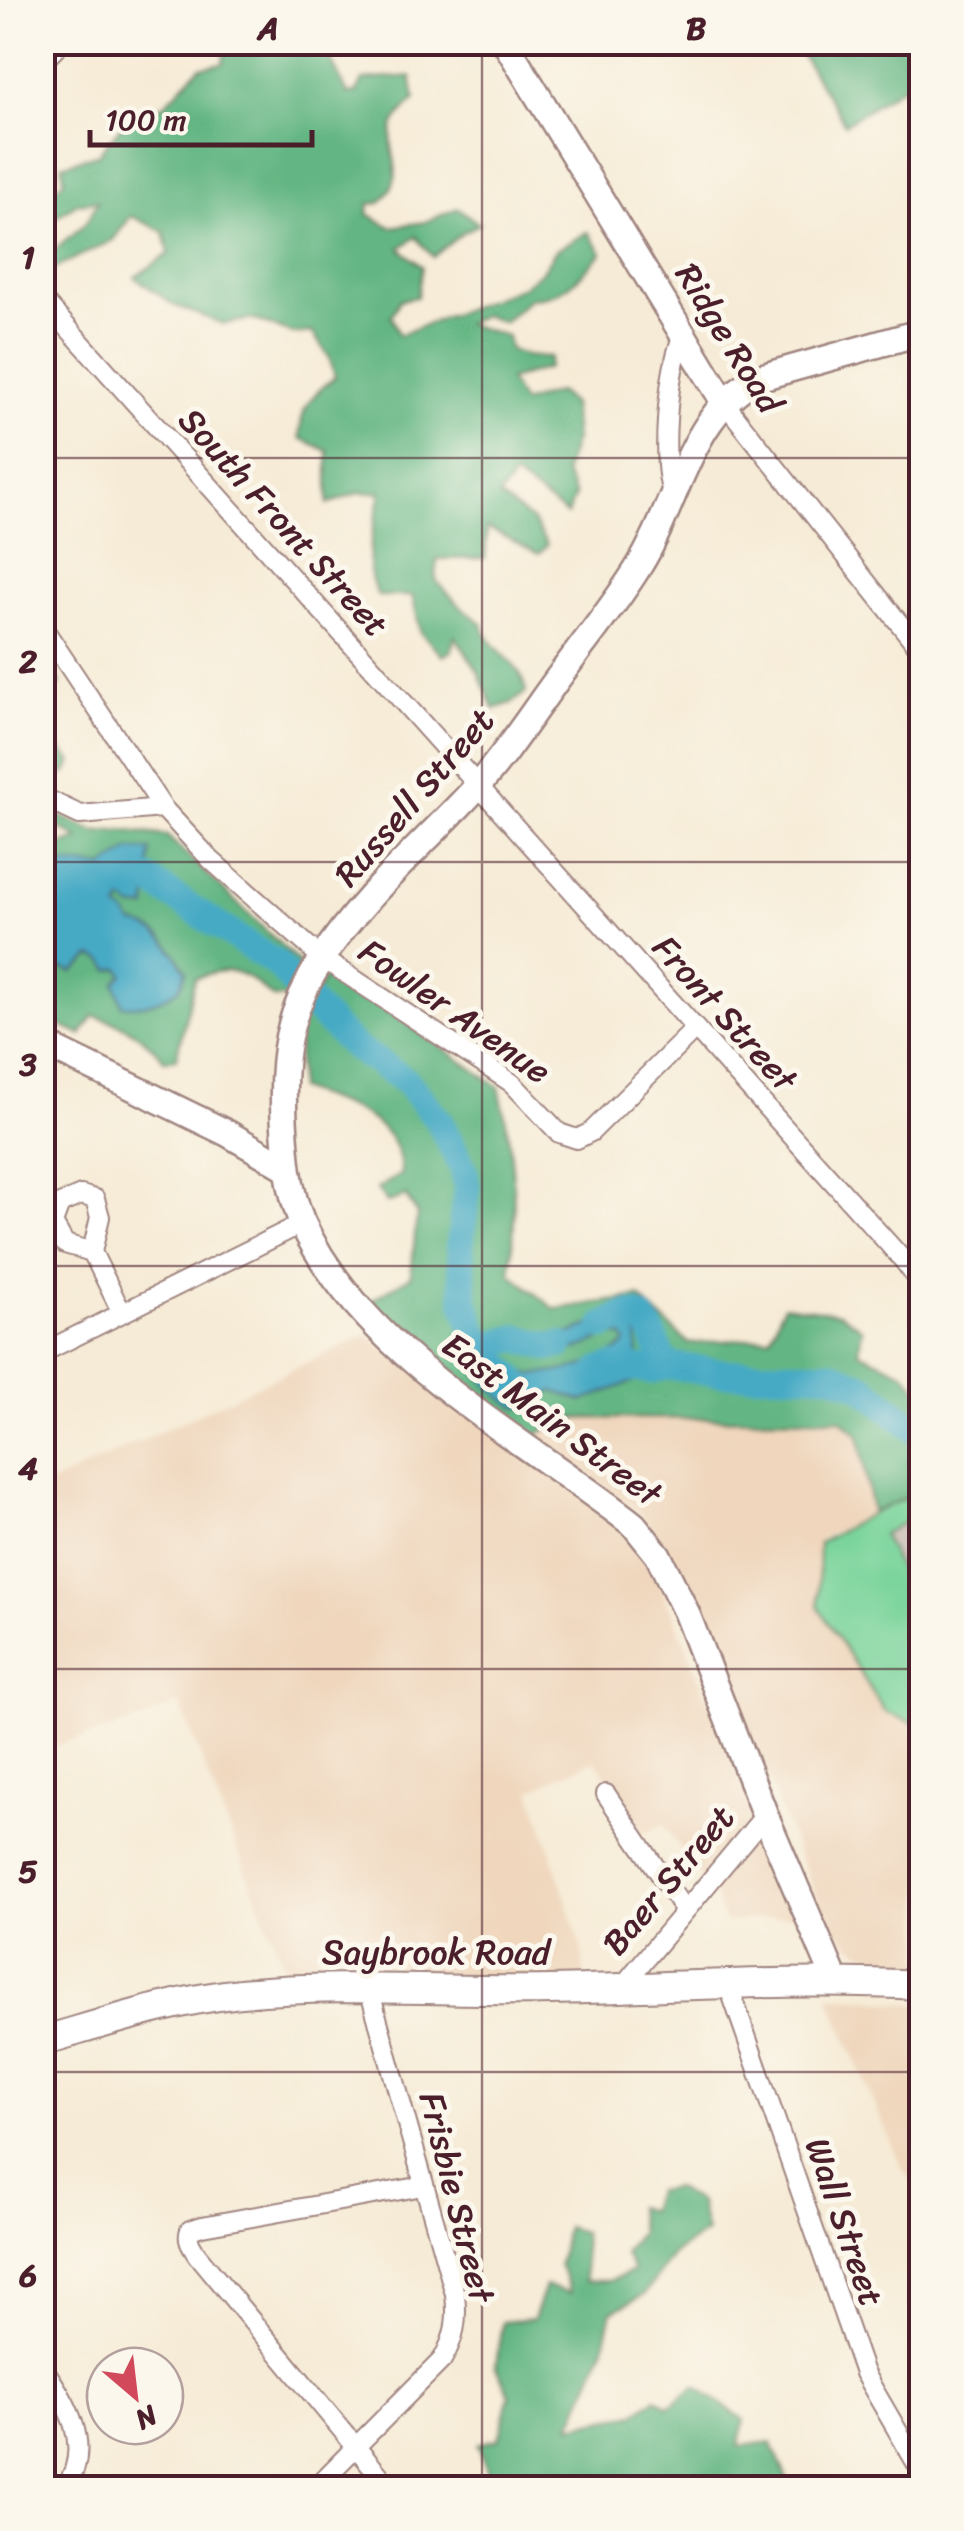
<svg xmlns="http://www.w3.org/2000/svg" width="964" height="2531" viewBox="0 0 964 2531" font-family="Sriracha,sans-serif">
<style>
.built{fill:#efd6bc}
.industrial{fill:#cdc2b9}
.green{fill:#7ad49b;stroke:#627a63;stroke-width:2.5}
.forest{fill:#63b683;stroke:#566a57;stroke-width:2.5}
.water{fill:#46aac5;stroke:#486478;stroke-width:2.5}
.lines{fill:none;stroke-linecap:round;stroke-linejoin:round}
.river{stroke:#46aac5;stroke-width:28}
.minor-casing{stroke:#a08580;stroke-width:22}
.secondary-casing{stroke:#a08580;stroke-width:30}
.primary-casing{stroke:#a08580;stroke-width:32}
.minor{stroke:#fff;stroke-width:18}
.secondary{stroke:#fff;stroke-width:25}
.primary{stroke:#fff;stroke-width:28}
.grid{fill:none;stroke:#4a1f2b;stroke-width:2.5;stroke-opacity:0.55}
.labels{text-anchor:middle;stroke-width:10;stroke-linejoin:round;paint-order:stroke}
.street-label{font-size:35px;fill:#4a1f2b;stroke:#fbf7ec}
.neatline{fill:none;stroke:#4a1f2b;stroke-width:4}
.grid-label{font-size:32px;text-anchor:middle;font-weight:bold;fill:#4a1f2b}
</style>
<rect width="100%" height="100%" fill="#fbf7ec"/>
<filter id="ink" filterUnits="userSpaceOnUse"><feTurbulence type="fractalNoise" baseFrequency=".01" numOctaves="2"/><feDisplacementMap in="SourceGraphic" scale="20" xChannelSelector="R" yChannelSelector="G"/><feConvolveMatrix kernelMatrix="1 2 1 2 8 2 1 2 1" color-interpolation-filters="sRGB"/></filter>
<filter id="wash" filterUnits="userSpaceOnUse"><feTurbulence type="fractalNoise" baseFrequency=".0048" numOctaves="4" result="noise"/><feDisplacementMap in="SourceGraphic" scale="40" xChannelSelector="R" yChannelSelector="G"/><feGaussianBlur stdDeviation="2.25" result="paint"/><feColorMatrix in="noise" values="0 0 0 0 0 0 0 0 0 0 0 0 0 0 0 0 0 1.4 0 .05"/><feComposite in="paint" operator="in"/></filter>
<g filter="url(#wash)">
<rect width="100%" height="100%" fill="#f6ebd6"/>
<path class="built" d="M366 1335 610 1515 635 1545 658 1580 684 1640 796 1914 725 1923 707 1875 701 1879 663 1823 644 1834 595 1760 531 1790 582 1949 584 1978 526 1981 287 1974 179 1702 138 1721 55 1746 43 1744V1487Z
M498 1409 864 1418 872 1513 819 1539 818 1607 905 1722 921 1726V1967L894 1964 859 1950 846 1941 825 1918 675 1556 636 1510Z
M828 1995 921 2005V2190L903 2170Z"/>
<path class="industrial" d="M921 1514V1613L882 1533Z"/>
<path class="green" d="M921 1491V1514L882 1534 921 1613V1726L885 1712 818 1607 819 1543 872 1513Z"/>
<path class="forest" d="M371 42 357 54 342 48 331 60 348 94 356 93 363 80 411 76 415 99C408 107 397 116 394 125 384 159 412 169 380 203L369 204 368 214 391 227 425 222 458 208 479 224 462 233 433 257 416 237 400 248 422 267 417 297 400 300 391 316 399 335 522 287 542 271 556 250 588 232 602 253C580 276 564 298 530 298L504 322 483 315 466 324 507 336 510 350 527 356 550 357 548 368 509 380 522 403 558 392 572 404 575 440 564 472 575 496 567 515 514 476 499 497 533 521 547 545 539 554 487 528 485 558 437 559 436 580 463 609 482 623C489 652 522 660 526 692L512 703 494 709 478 671 455 636 451 651 443 656 421 633 412 596H378C360 564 375 526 381 492L358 493 328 504V451L300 438C300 406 311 396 335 377L329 357 312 332 294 334 253 319 223 324 173 305 135 277 169 254 164 232 131 216 113 240 43 274V260L85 224 98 201 78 203 43 225V200L64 180 62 165 98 154 120 128 165 104 200 67 223 63 226 43Z
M794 43H921V74L845 124Z
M55 674 60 684 45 696 56 713 52 739 72 762 67 773 43 774V676Z
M43 808 95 832 123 830 167 836 298 961 300 972 291 998H273C243 971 234 964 195 978L176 1059 165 1061C146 1037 124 1023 94 1016L81 1035 52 1022 49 1006 43 1003 42 844 55 847 79 839 43 818Z
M325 976 341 977 499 1087C514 1149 518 1210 510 1273L555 1309 639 1297 689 1344 770 1337 784 1305 840 1313 862 1329 859 1352 904 1372 921 1392V1491L872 1513 859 1435 840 1419 566 1418 535 1436 402 1335 370 1301 411 1276 417 1214 406 1196 387 1203 377 1189 401 1174C400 1116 343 1106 298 1089V1026Z
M675 2188 699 2203 706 2233 674 2253 644 2295 612 2311 603 2350 571 2426 636 2413 656 2398 669 2407 696 2386 744 2420 739 2446 771 2442 791 2488H479L488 2472 478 2444 499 2439 510 2394 496 2367 502 2322 533 2319 545 2286 570 2293 559 2264 566 2227 583 2232 585 2281H609L633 2271 624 2253 640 2232 636 2207 649 2211 655 2191Z"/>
<path class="water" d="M130 850H151L147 908H134L122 901 118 909 126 913 132 923C160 928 172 947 186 971L179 989C160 1001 144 1009 122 1005L115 983 123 974 119 968 110 970 103 960 92 956 73 972 63 968 42 978 43 859 58 864 104 867Z
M638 1309 637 1380 583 1401 553 1391C545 1395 539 1403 532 1406 514 1417 481 1380 472 1366L483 1356 497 1354C508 1360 516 1372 530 1374 552 1376 615 1361 626 1342L623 1336C607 1333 593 1344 577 1349 562 1354 544 1351 529 1346L524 1338 529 1334 573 1333 613 1314Z"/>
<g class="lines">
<path class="river" d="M42 891 147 879 278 965 315 1009 354 1047 406 1081 439 1121 464 1170 467 1190 460 1244 465 1302 480 1347 513 1378
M604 1326C610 1324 619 1316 626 1315 655 1310 652 1351 670 1366
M480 1347 518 1338 548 1347 561 1345
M600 1370 616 1366 649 1370 670 1366 724 1373H830L862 1386 922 1434"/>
</g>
</g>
<g filter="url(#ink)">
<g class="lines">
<defs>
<path id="minor" d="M42 62 62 42
M42 299 904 1261 922 1285
M724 402 922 652
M674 497C659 465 668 367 683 335
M42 626 163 808 211 860 322 958 512 1083 559 1133 577 1139 591 1132 695 1029
M42 797 80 815 163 808
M92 1252 65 1244 53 1223 60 1204 81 1195 95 1199 100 1217 92 1252 122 1313
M42 1353 303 1223
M606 1794 685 1911
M728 1984 864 2373 922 2473
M621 1988 765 1815
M42 2366C67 2403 94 2446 65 2488
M315 2488 442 2360C455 2338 458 2320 455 2294L369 1989
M390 2488 197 2255C192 2247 186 2240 190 2230L202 2226 423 2186"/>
<path id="secondary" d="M505 42 724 402
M42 1043 227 1133 287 1168
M836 1982 765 1815 686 1612 658 1555 634 1525C524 1439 361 1353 302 1222 288 1189 286 1154 284 1119 281 1056 287 1014 321 960 359 899 424 844 473 791 506 755 534 710 564 670 589 636 617 602 639 566 677 506 690 412 758 378L922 332"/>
<path id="primary" d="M42 2041C108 2022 173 2000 241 1993 344 1983 448 1992 551 1990 674 1987 798 1978 922 1985"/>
</defs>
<use href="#minor" class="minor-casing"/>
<use href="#secondary" class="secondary-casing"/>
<use href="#primary" class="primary-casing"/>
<use href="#minor" class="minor"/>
<use href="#secondary" class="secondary"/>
<use href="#primary" class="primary"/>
</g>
</g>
<path class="grid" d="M482 42V2488M42 458H922M42 862H922M42 1266H922M42 1669H922M42 2072H922"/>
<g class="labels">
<g class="street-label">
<text transform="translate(729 338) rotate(58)" y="12">Ridge Road</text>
<text transform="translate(284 522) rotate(48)" y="12">South Front Street</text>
<text transform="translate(414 797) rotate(-49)" y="12">Russell Street</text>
<text transform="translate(455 1011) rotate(35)" y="12">Fowler Avenue</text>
<text transform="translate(725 1013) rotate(48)" y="12">Front Street</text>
<text transform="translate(552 1419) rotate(37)" y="12">East Main Street</text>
<text transform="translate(668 1880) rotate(-50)" y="12">Baer Street</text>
<text x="436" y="1964">Saybrook Road</text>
<text transform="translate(457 2197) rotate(76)" y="12">Frisbie Street</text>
<text transform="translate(845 2222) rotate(71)" y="12">Wall Street</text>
</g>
</g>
<rect width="964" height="2531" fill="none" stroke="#fbf7ec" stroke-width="110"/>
<g transform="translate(135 2396) rotate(152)"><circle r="48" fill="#fbf7ec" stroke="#b4a19f" stroke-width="2.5"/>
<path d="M0-8L18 38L0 25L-18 38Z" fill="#d1495b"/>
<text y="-15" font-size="28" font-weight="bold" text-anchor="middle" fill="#4a1f2b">N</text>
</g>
<path d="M90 130v15h222v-15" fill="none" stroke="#4a1f2b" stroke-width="5"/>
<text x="105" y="130" font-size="30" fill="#4a1f2b" stroke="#fbf7ec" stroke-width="8" paint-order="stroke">100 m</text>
<rect x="55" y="55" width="854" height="2421" class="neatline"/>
<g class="grid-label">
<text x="268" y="39">A</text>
<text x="696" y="39">B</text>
<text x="28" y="268">1</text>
<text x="28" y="672">2</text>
<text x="28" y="1075">3</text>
<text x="28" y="1479">4</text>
<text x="28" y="1882">5</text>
<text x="28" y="2286">6</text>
</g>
</svg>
